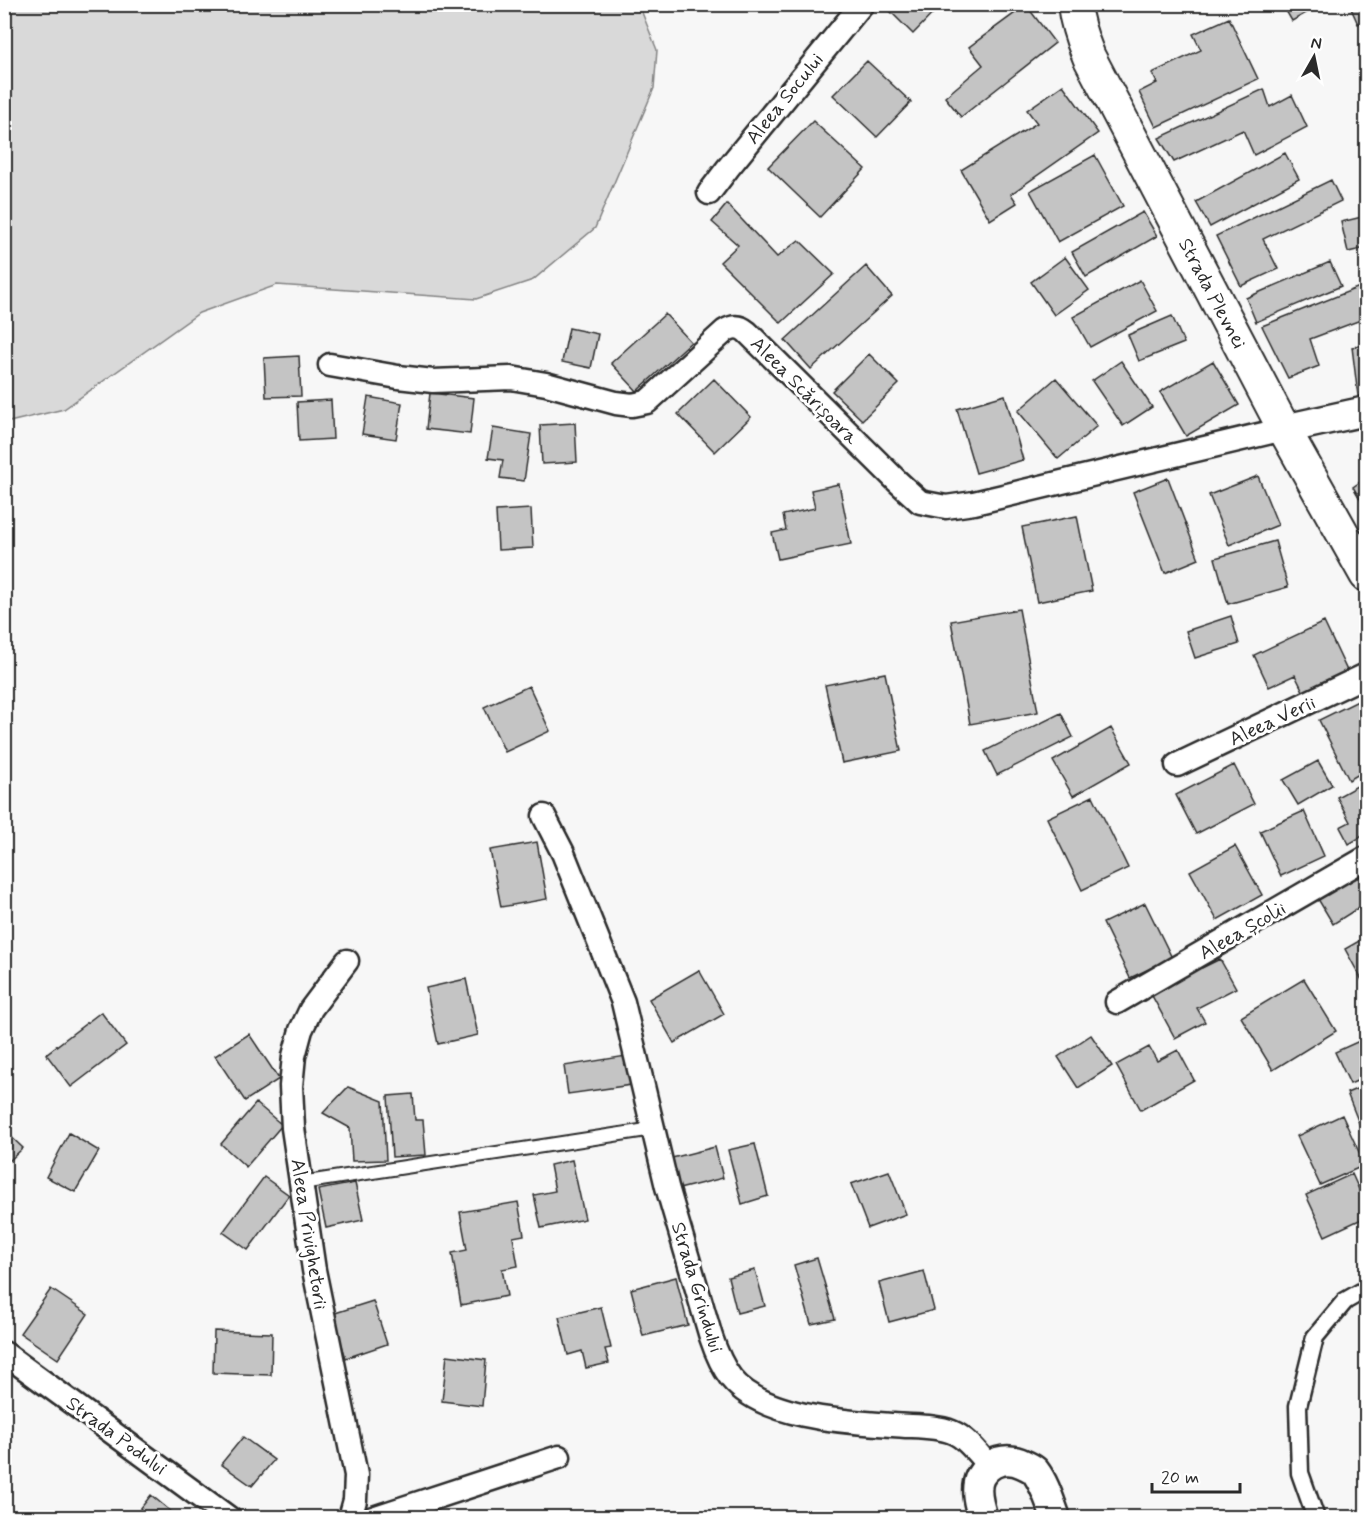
<svg xmlns="http://www.w3.org/2000/svg" width="1371" height="1522" viewBox="0 0 1371 1522" font-family="Mynerve,sans-serif">
<style>
.green{fill:#d9d9d9;stroke:#828282;stroke-width:1.5}
.building{fill:#c4c4c4;stroke:#2b2b2b;stroke-width:1.5}
.lines{fill:none;stroke-linecap:round;stroke-linejoin:round}
.service-casing{stroke:#2b2b2b;stroke-width:16}
.pedestrian-casing{stroke:#2b2b2b;stroke-width:21}
.minor-casing{stroke:#2b2b2b;stroke-width:27}
.tertiary-casing{stroke:#2b2b2b;stroke-width:33}
.secondary-casing{stroke:#2b2b2b;stroke-width:36}
.service{stroke:#fff;stroke-width:12}
.pedestrian{stroke:#fff;stroke-width:16}
.minor{stroke:#fff;stroke-width:22}
.tertiary{stroke:#fff;stroke-width:28}
.secondary{stroke:#fff;stroke-width:32}
.labels{text-anchor:middle;stroke-width:6;stroke-linejoin:round;paint-order:stroke}
.street-label{font-size:20px;fill:#2b2b2b;stroke:#fff}
</style>
<rect width="100%" height="100%" fill="#f7f7f7"/>
<filter id="ink" filterUnits="userSpaceOnUse"><feTurbulence type="fractalNoise" baseFrequency=".0167" numOctaves="2"/><feDisplacementMap in="SourceGraphic" scale="12" xChannelSelector="R" yChannelSelector="G"/><feConvolveMatrix kernelMatrix="1 2 1 2 8 2 1 2 1" color-interpolation-filters="sRGB"/></filter>
<g filter="url(#ink)">
<path class="green" d="M4 5H639L657 50 654 88 595 228 533 280 476 299 277 285 199 313 64 409 5 423Z"/>
<path class="building" d="M883 4H942L913 34Z
M1282 4H1316L1317 7 1292 21Z
M1349 4H1366V20L1358 24Z
M1026 5 1055 43 961 117 945 97 983 65 969 47Z
M1229 18 1258 79 1156 127 1139 92 1157 83 1152 73 1201 50 1193 34Z
M867 61 911 102 877 137 833 95Z
M1063 85 1098 133 1011 194 1017 203 990 220 961 170 1037 123 1027 110Z
M1264 89 1270 107 1292 95 1307 127 1254 155 1243 130 1174 162 1159 138Z
M813 121 865 169 820 217 768 167Z
M1285 153 1299 179 1210 227 1196 202Z
M1095 155 1123 206 1058 242 1030 191Z
M1331 180 1341 201 1263 239 1278 269 1241 286 1216 236Z
M727 204 777 257 799 240 834 274 781 323 720 262 738 245 712 222Z
M1143 212 1157 236 1086 277 1072 252Z
M1366 216V248L1348 252 1341 222Z
M1065 257 1089 290 1054 315 1031 282Z
M1330 262 1341 286 1256 322 1246 298Z
M866 266 892 296 811 369 785 340Z
M1140 280 1157 311 1090 347 1073 317Z
M1362 286 1366 300V318L1310 339 1319 366 1288 378 1262 326Z
M665 314 691 342 637 391 611 363Z
M1172 316 1184 343 1139 361 1128 335Z
M569 328 598 334 591 368 562 362Z
M1366 345V394L1358 396 1352 347Z
M869 354 899 384 862 420 832 391Z
M299 356 301 396 266 397 264 358Z
M1121 361 1152 407 1123 426 1092 381Z
M1213 361 1239 405 1186 436 1160 392Z
M1056 378 1097 426 1058 459 1018 411Z
M714 379 751 417 715 452 678 414Z
M430 393 474 398 470 434 426 429Z
M1005 395 1023 460 976 473 957 409Z
M368 397 402 403 396 439 362 434Z
M331 400 333 439 299 441 297 402Z
M575 423 577 462 542 464 540 425Z
M493 428 531 434 524 481 500 478 503 460 488 458Z
M1258 476 1278 525 1229 545 1209 495Z
M1168 478 1199 559 1165 573 1133 492Z
M1366 478V509L1353 487Z
M839 484 851 544 778 559 772 533 786 530 783 515 815 508 811 490Z
M531 509 533 548 498 550 496 511Z
M1077 516 1092 591 1037 602 1022 527Z
M1275 541 1288 587 1228 604 1215 558Z
M1019 609 1038 712 970 724 951 621Z
M1231 616 1239 644 1195 658 1186 631Z
M1324 622 1349 675 1305 695 1295 675 1269 687 1254 655Z
M885 673 901 751 842 763 825 685Z
M529 686 550 731 505 752 484 707Z
M1366 697V770L1349 780 1319 720Z
M1061 713 1073 737 997 775 985 751Z
M1111 728 1131 763 1073 796 1053 761Z
M1318 761 1332 785 1298 805 1283 780Z
M1234 765 1254 804 1196 834 1176 795Z
M1366 781V834L1349 844 1340 827 1350 822 1337 797Z
M1093 796 1128 868 1082 890 1047 818Z
M1304 811 1324 856 1281 876 1260 831Z
M537 842 547 899 501 907 490 850Z
M1235 846 1262 895 1217 920 1190 871Z
M1366 864V903L1333 924 1318 899 1352 879Z
M1145 903 1172 958 1130 978 1103 923Z
M1366 937V980L1363 982 1345 949Z
M1220 959 1236 988 1197 1008 1205 1022 1175 1038 1150 992 1201 965 1202 968Z
M699 970 724 1014 674 1043 649 999Z
M466 979 478 1035 438 1044 426 988Z
M1304 979 1336 1031 1273 1070 1241 1017Z
M101 1012 126 1045 71 1087 46 1054Z
M249 1034 279 1079 245 1101 215 1056Z
M1091 1035 1112 1066 1078 1088 1058 1057Z
M1366 1038V1077L1350 1084 1335 1052Z
M1149 1047 1157 1061 1178 1050 1194 1080 1141 1110 1116 1065Z
M626 1056 631 1085 568 1094 564 1066Z
M1366 1085V1141L1347 1093Z
M348 1087 383 1101 386 1160 352 1161 350 1128 323 1113Z
M413 1094 415 1120H423L426 1155 392 1157 388 1096Z
M256 1103 282 1125 246 1167 221 1144Z
M1342 1115 1365 1165 1320 1185 1297 1136Z
M4 1130 23 1148 4 1166Z
M69 1133 99 1151 75 1192 46 1177Z
M755 1144 768 1196 742 1204 728 1150Z
M715 1147 723 1178 675 1190 668 1159Z
M572 1160 585 1219 541 1228 534 1195 555 1191 550 1165Z
M889 1171 906 1214 868 1228 851 1184Z
M1352 1174 1366 1205V1217L1325 1236 1306 1195Z
M264 1177 289 1195 248 1250 223 1232Z
M355 1183 363 1220 326 1228 318 1190Z
M518 1202 524 1235 513 1237 518 1266 502 1269 507 1296 461 1305 452 1253 467 1250 460 1212Z
M817 1258 835 1319 811 1324 794 1265Z
M755 1270 765 1306 737 1313 728 1277Z
M924 1271 934 1310 889 1322 879 1283Z
M676 1277 688 1325 643 1336 631 1289Z
M51 1289 88 1314 58 1359 20 1333Z
M373 1301 387 1344 346 1358 332 1314Z
M601 1307 611 1348 605 1349 609 1363 586 1368 582 1351 568 1355 559 1317Z
M214 1331 272 1333 271 1375 213 1373Z
M447 1355 486 1360 482 1406 442 1401Z
M243 1437 274 1460 252 1486 221 1464Z
M151 1495 179 1518H133Z"/>
<g class="lines">
<defs>
<path id="service" d="M301 1183 653 1129"/>
<path id="pedestrian" d="M1316 1518 1300 1473 1298 1406 1315 1337 1345 1301 1366 1289"/>
<path id="minor" d="M709 193 728 168 862 4
M330 365 398 377 433 381 511 378 546 384 616 403 632 405 647 402 725 331C733 326 740 326 747 332L897 481 920 502 946 507 974 503 1284 429
M1177 765 1366 675
M544 816 563 853 623 1002 667 1187 711 1337C716 1352 721 1365 731 1378 763 1418 846 1422 893 1425 912 1427 934 1425 952 1432 967 1438 978 1454 989 1466
M347 961 311 1009 301 1030 294 1056 291 1086 293 1128 314 1270 356 1475 355 1500 350 1518
M1117 1002 1366 858
M4 1353 229 1518
M373 1518 559 1457"/>
<path id="tertiary" d="M1284 429 1366 411
M983 1518C979 1506 974 1489 980 1477 989 1461 1007 1456 1023 1464 1027 1466 1032 1468 1035 1471 1045 1484 1050 1502 1056 1518"/>
<path id="secondary" d="M1074 4C1076 23 1082 40 1089 57L1284 429 1366 575"/>
</defs>
<use href="#service" class="service-casing"/>
<use href="#pedestrian" class="pedestrian-casing"/>
<use href="#minor" class="minor-casing"/>
<use href="#tertiary" class="tertiary-casing"/>
<use href="#secondary" class="secondary-casing"/>
<use href="#service" class="service"/>
<use href="#pedestrian" class="pedestrian"/>
<use href="#minor" class="minor"/>
<use href="#tertiary" class="tertiary"/>
<use href="#secondary" class="secondary"/>
</g>
</g>
<g class="labels">
<g class="street-label">
<text transform="translate(784 98) rotate(-51)" y="7">Aleea Socului</text>
<text transform="translate(1213 293) rotate(62)" y="7">Strada Plevnei</text>
<text transform="translate(805 390) rotate(45)" y="7">Aleea Scărișoara</text>
<text transform="translate(1272 720) rotate(-25)" y="7">Aleea Verii</text>
<text transform="translate(1242 930) rotate(-30)" y="7">Aleea Școlii</text>
<text transform="translate(310 1234) rotate(81)" y="7">Aleea Privighetorii</text>
<text transform="translate(698 1287) rotate(73)" y="7">Strada Grindului</text>
<text transform="translate(117 1435) rotate(36)" y="7">Strada Podului</text>
</g>
</g>
<rect width="1371" height="1522" fill="none" stroke="#fff" stroke-width="24"/>
<rect x="12" y="12" width="1347" height="1498" fill="none" stroke="#2b2b2b" stroke-width="2" filter="url(#ink)"/>
<g transform="translate(1314 57) rotate(9)" stroke="#ffffff" stroke-width="4.5" paint-order="stroke">
<path d="M0-4.5L10 22L0 15L-10 22Z" fill="#2b2b2b"/>
<text y="-9" font-size="16" font-weight="bold" text-anchor="middle" fill="#2b2b2b">N</text>
</g>
<path d="M1152 1483v9h88v-9" fill="none" stroke="#2b2b2b" stroke-width="3"/>
<text x="1161" y="1483" font-size="18" fill="#2b2b2b" stroke="#ffffff" stroke-width="4.5" paint-order="stroke">20 m</text>
</svg>
